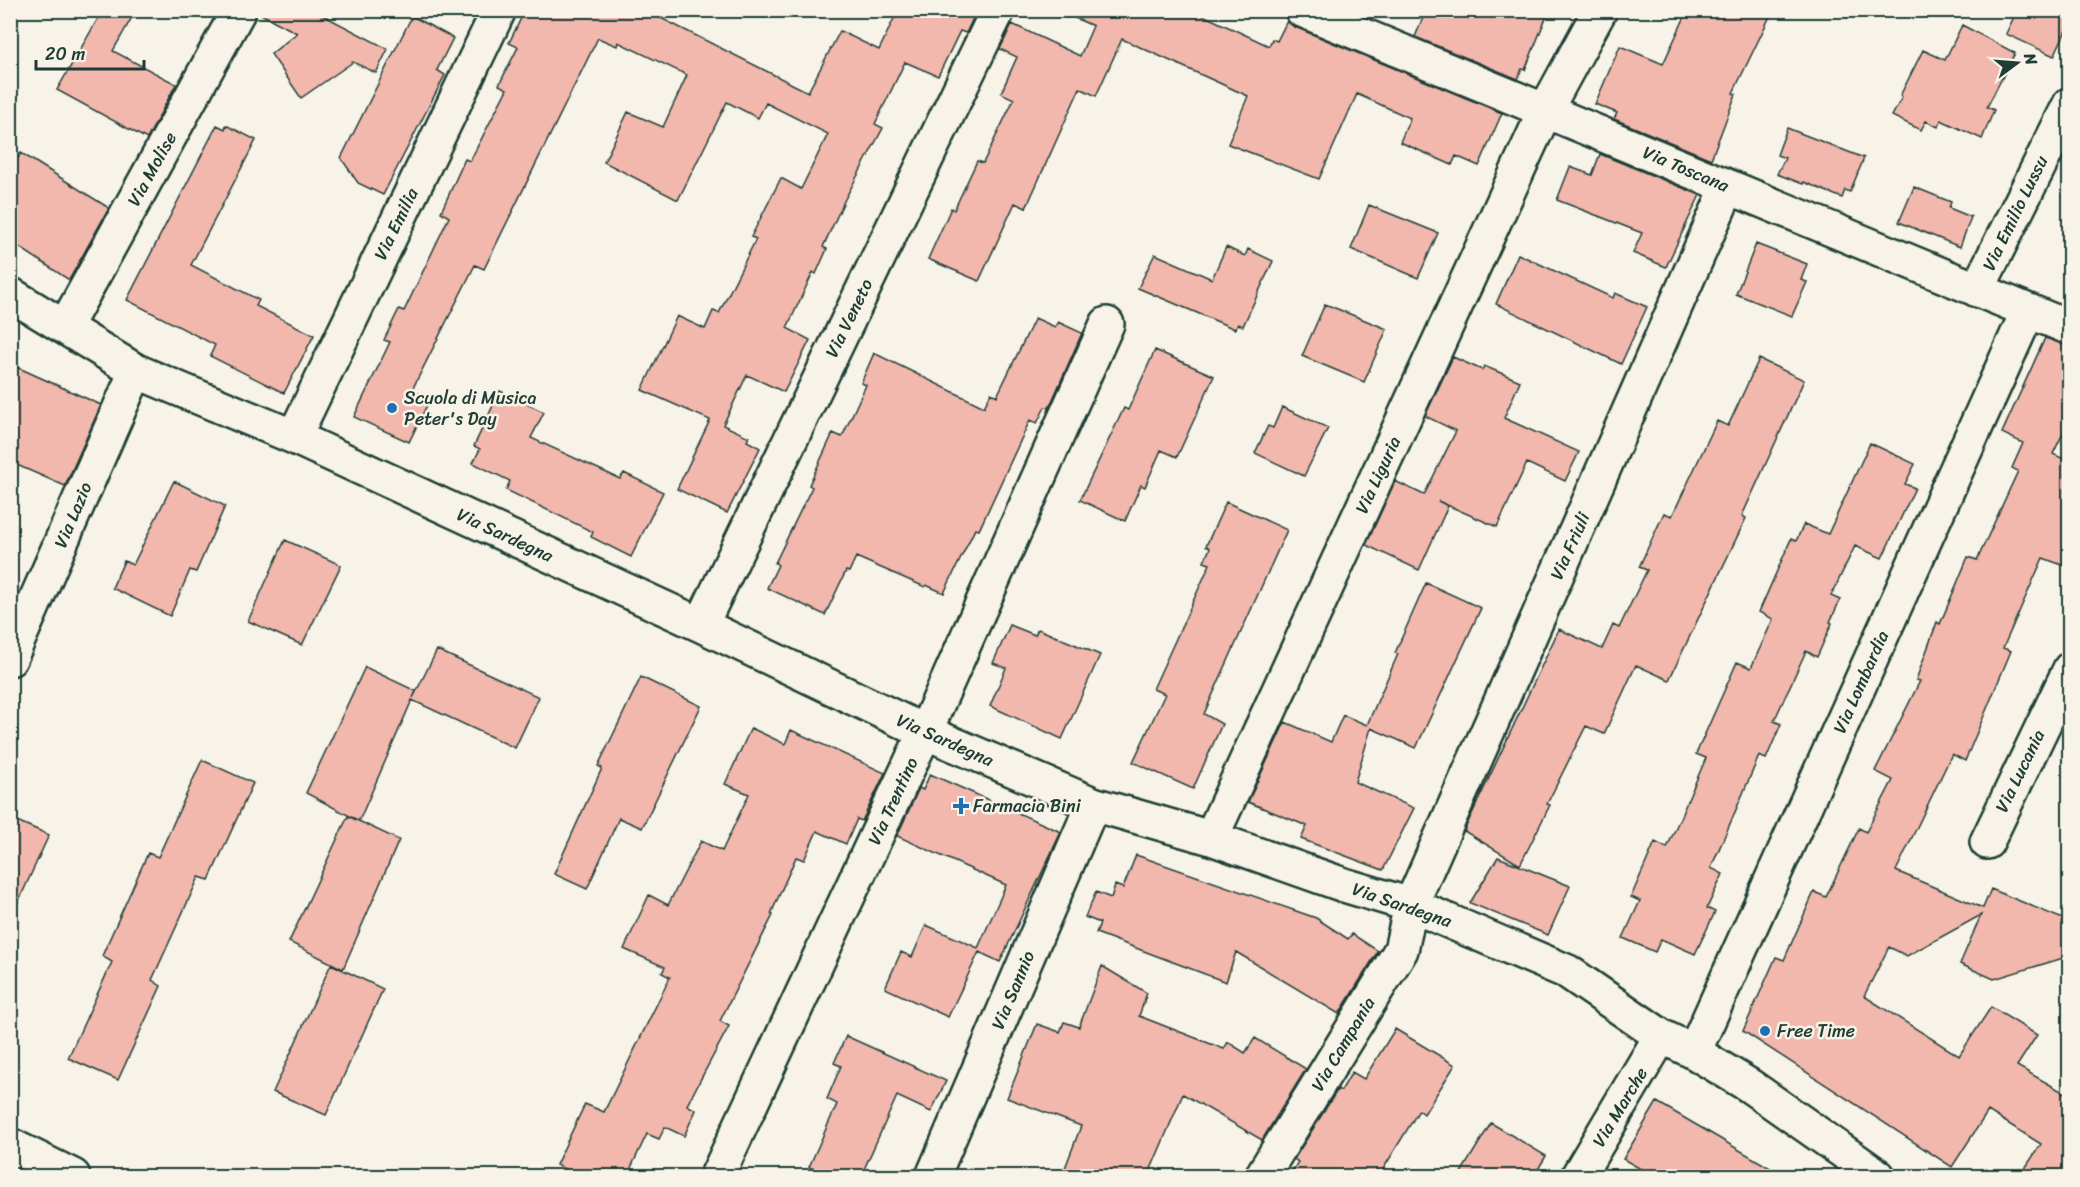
<svg xmlns="http://www.w3.org/2000/svg" width="2080" height="1187" viewBox="0 0 2080 1187" font-family="Sriracha,sans-serif">
<style>
.building{fill:#f2b7ad;stroke:#1f3d34;stroke-width:1.5}
.lines{fill:none;stroke-linecap:round;stroke-linejoin:round}
.minor-casing{stroke:#1f3d34;stroke-width:38}
.minor{stroke:#f7f3e8;stroke-width:33}
.poi-dot{fill:#1f6fb2;stroke:#f7f3e8;stroke-width:2}
.labels{text-anchor:middle;stroke-width:5;stroke-linejoin:round;paint-order:stroke}
.street-label{font-size:18px;fill:#1f3d34;stroke:#f7f3e8}
.poi-label{font-size:18px;fill:#1f3d34;stroke:#f7f3e8;text-anchor:start}
</style>
<rect width="100%" height="100%" fill="#f7f3e8"/>
<filter id="ink" filterUnits="userSpaceOnUse"><feTurbulence type="fractalNoise" baseFrequency=".0167" numOctaves="2"/><feDisplacementMap in="SourceGraphic" scale="12" xChannelSelector="R" yChannelSelector="G"/><feConvolveMatrix kernelMatrix="1 2 1 2 8 2 1 2 1" color-interpolation-filters="sRGB"/></filter>
<g filter="url(#ink)">
<path class="building" d="M103 10H136L113 51 176 84 147 139 57 90Z
M258 10H313L388 49 376 73 353 62 301 98 271 54 297 33 257 12Z
M525 10H645L808 92 840 31 879 50 898 10H977L966 33 960 31 938 76 905 62 875 124 883 128 845 199 823 247 827 249 816 274 813 272 787 328 810 340 784 392 747 375 723 425 749 437 747 441 760 448 727 513 677 489 710 420 642 390 677 316 705 329 713 311 719 313 756 239 751 237 781 178 801 189 828 134 766 103 758 118 727 102 678 200 604 162 628 112 663 127 687 75 618 42 617 46 598 38 484 269 475 265 412 390 430 399 409 442 354 417 390 342 384 340 399 309 404 311 449 217 441 212 465 159 470 161 507 89 499 85 518 47 509 43Z
M1057 10H1192L1269 46 1272 39 1277 41 1287 21 1295 27 1502 113 1479 166 1456 156 1452 165 1400 142 1410 118 1357 94 1319 179 1228 144 1248 96 1122 39 1096 96 1080 88 1026 208 1015 203 979 281 928 259 951 208 954 210 977 161 983 163 1014 99 1001 93 1017 57 1000 49 1012 24 1080 56 1093 26Z
M1426 10H1549L1525 70 1522 69 1518 79 1415 37Z
M1688 10H1773L1733 93 1736 94 1711 159 1614 119 1617 113 1595 104 1620 46 1663 64Z
M2017 10H2070V22L2054 56 2006 34Z
M412 16 453 38 437 70 445 75 383 195 358 183 341 158Z
M1962 25 2015 53 1987 107 1994 110 1982 139 1941 120 1938 127 1926 121 1921 130 1892 116 1902 97 1900 96 1923 50 1945 60Z
M217 125 225 129 226 125 256 140 191 265 259 300 256 306 314 335 284 393 210 356 215 345 127 300Z
M1787 128 1864 158 1850 192 1845 190 1842 198 1804 182 1803 184 1777 174 1785 158 1777 155Z
M21 153 109 208 69 280 10 241V171Z
M1600 154 1700 195 1666 267 1633 253 1642 233 1557 200 1570 167 1592 175Z
M1914 187 1951 202 1949 208 1971 217 1960 247 1899 222Z
M1369 205 1438 233 1418 278 1351 249Z
M1756 244 1807 264 1801 280 1807 282 1792 316 1736 294Z
M1226 247 1245 256 1248 249 1273 261 1243 326 1238 324 1235 329 1138 288 1155 254 1212 279Z
M1518 254 1613 298 1615 293 1647 307 1621 364 1496 304Z
M1325 304 1387 329 1364 382 1302 356Z
M1035 318 1055 327 1058 322 1082 333 1049 408 1045 407 1037 423 1030 420 979 530 975 529 944 593 926 585 925 587 856 557 849 572 846 571 825 615 767 588 778 565 775 563 812 487 809 485 833 433 842 437 866 385 861 383 874 353 984 407 991 393 997 396Z
M2045 338 2070 346V419L2053 454 2070 462V568L2043 558 2003 648 2011 651 1965 761 1952 754 1896 871 1983 908 1991 889 2070 922V956L1994 979 1960 964 1981 915 1907 956 1889 947 1864 996 1959 1056 1991 1007 2037 1035 2017 1066 2070 1096V1176H2020L2041 1144 1988 1111 1952 1167 1743 1031 1776 957 1784 960 1814 892 1826 897 1859 828 1866 832 1893 780 1875 771 1920 681 1916 680 1937 622 1940 624 1968 557 1977 560 2018 471 2012 468 2023 443 2002 433Z
M1155 350 1214 376 1177 457 1161 450 1145 487 1141 485 1125 521 1080 500 1124 408 1128 410Z
M1453 357 1482 370 1484 366 1520 381 1504 418 1579 452 1565 481 1527 463 1497 527 1438 501 1448 506 1419 570 1366 545 1395 481 1424 495 1456 431 1425 416Z
M1759 359 1804 380 1742 516 1746 518 1669 680 1636 665 1604 734 1586 726 1547 804 1550 805 1520 865 1464 831 1559 629 1602 649 1613 625 1619 628 1647 570 1639 567 1664 513 1672 516 1717 421 1728 426Z
M10 364 101 405 65 486 10 462Z
M500 391 544 412 531 438 620 479 624 473 663 492 631 557 591 537 593 532 506 490 510 481 473 463 480 449 474 446Z
M1282 407 1328 428 1304 476 1255 453 1268 426 1273 428Z
M1870 443 1915 464 1905 484 1915 488 1882 558 1855 546 1831 596 1840 600 1830 622 1832 623 1817 657 1806 651 1774 721 1781 724 1766 759 1759 756 1711 868 1723 874 1707 908 1715 912 1695 954 1661 939 1655 952 1623 938 1640 901 1631 897 1655 842 1667 848 1706 758 1696 754 1737 662 1751 668 1773 619 1759 612 1791 539 1796 541 1804 524 1828 534Z
M174 481 225 506 196 572 190 570 170 616 112 588 124 561 133 565Z
M1226 502 1287 530 1204 714 1222 724 1193 789 1133 762 1165 694 1153 689 1210 564 1204 562 1210 548 1206 546Z
M285 540 341 565 302 645 248 621Z
M1426 583 1481 608 1416 748 1371 728 1355 782 1414 808 1383 870 1301 839 1307 826 1248 802 1285 722 1331 742 1343 715 1367 725 1398 654 1395 653Z
M1010 625 1035 635 1038 629 1100 655 1062 739 990 706 1006 668 993 663Z
M437 650 539 697 515 748 412 700 359 821 306 793 365 667 416 691 413 698Z
M641 677 701 706 642 828 619 818 587 889 554 874 602 768 598 766Z
M751 728 785 744 791 730 885 773 862 821 857 819 846 844 817 831 804 860 796 857 771 914 773 915 720 1021 729 1026 687 1105 696 1110 684 1136 665 1127 659 1139 647 1134 627 1176H580L556 1165 585 1104 604 1112 670 977 662 973 665 967 624 949 649 895 668 905 701 841 722 851 749 794 725 784Z
M202 760 253 783 209 880 199 877 152 980 161 986 118 1080 68 1058 112 962 102 956 148 853 158 857Z
M930 774 1061 832 1000 962 979 952 948 1017 885 988 901 952 912 957 926 925 978 948 1006 885 897 836 919 788 923 790Z
M348 816 399 840 343 969 289 942Z
M10 818 49 835 10 920Z
M1136 855 1316 918 1348 939 1352 934 1378 951 1339 1014 1236 952 1226 982 1096 933 1100 923 1085 917 1096 892 1111 898 1115 885 1123 888Z
M1498 857 1570 886 1548 935 1470 903Z
M331 964 383 989 326 1115 273 1092Z
M1102 966 1147 993 1139 1016 1224 1049 1228 1042 1245 1053 1255 1038 1306 1069 1262 1140 1183 1094 1148 1176H1062L1081 1126 1007 1098 1037 1024 1060 1032 1064 1022 1079 1027Z
M1395 1029 1455 1065 1424 1114 1419 1110 1379 1176H1289L1298 1162 1294 1159 1338 1089 1341 1091 1352 1072 1364 1079Z
M846 1036 946 1081 931 1112 897 1096 861 1176H832L809 1167 837 1104 827 1099 841 1066 834 1063Z
M1657 1102 1784 1176H1653L1623 1159Z
M1491 1123 1546 1156 1534 1176H1459Z"/>
<g class="lines">
<defs>
<path id="minor" d="M1302 10 2070 328
M1977 290 2070 104
M10 294 136 371 294 437 701 625 925 732 1093 804 1211 838 1344 885 1411 905 1568 972 1661 1036 1694 1052 1750 1086 1878 1176
M65 327 239 10
M294 437 499 10
M701 625 998 10
M10 659 136 371
M1211 838 1545 111 1600 10
M1987 842 2070 669
M1694 1052 2028 311
M10 1145 73 1176
M717 1176 925 732 1107 324
M933 1176 1093 804
M1262 1176 1401 950 1411 905 1728 187
M1578 1176 1661 1036"/>
</defs>
<use href="#minor" class="minor-casing"/>
<use href="#minor" class="minor"/>
</g>
</g>
<g class="poi-dot">
<circle cx="392" cy="408" r="6"/>
<path d="M958 797h6v6h6v6h-6v6h-6v-6h-6v-6h6z"/>
<circle cx="1765" cy="1031" r="6"/>
</g>
<g class="labels">
<g class="street-label">
<text transform="translate(152 169) rotate(-61)" y="6">Via Molise</text>
<text transform="translate(1686 169) rotate(23)" y="6">Via Toscana</text>
<text transform="translate(2015 213) rotate(-64)" y="6">Via Emilio Lussu</text>
<text transform="translate(396 224) rotate(-64)" y="6">Via Emilia</text>
<text transform="translate(849 318) rotate(-64)" y="6">Via Veneto</text>
<text transform="translate(1378 475) rotate(-65)" y="6">Via Liguria</text>
<text transform="translate(73 515) rotate(-67)" y="6">Via Lazio</text>
<text transform="translate(505 535) rotate(25)" y="6">Via Sardegna</text>
<text transform="translate(1570 546) rotate(-66)" y="6">Via Friuli</text>
<text transform="translate(1861 682) rotate(-66)" y="6">Via Lombardia</text>
<text transform="translate(945 740) rotate(24)" y="6">Via Sardegna</text>
<text transform="translate(2020 771) rotate(-64)" y="6">Via Lucania</text>
<text transform="translate(893 801) rotate(-65)" y="6">Via Trentino</text>
<text transform="translate(1402 905) rotate(19)" y="6">Via Sardegna</text>
<text transform="translate(1013 990) rotate(-67)" y="6">Via Sannio</text>
<text transform="translate(1343 1044) rotate(-59)" y="6">Via Campania</text>
<text transform="translate(1620 1107) rotate(-59)" y="6">Via Marche</text>
</g>
<g class="poi-label">
<text x="404" y="404">Scuola di Musica<tspan x="404" dy="21">Peter's Day</tspan></text>
<text x="973" y="812">Farmacia Bini</text>
<text x="1777" y="1037">Free Time</text>
</g>
</g>
<rect width="2080" height="1187" fill="none" stroke="#f7f3e8" stroke-width="36"/>
<rect x="18" y="18" width="2044" height="1151" fill="none" stroke="#1f3d34" stroke-width="2" filter="url(#ink)"/>
<g transform="translate(2017 63) rotate(74)" stroke="#f7f3e8" stroke-width="4.5" paint-order="stroke">
<path d="M0-4.5L10 22L0 15L-10 22Z" fill="#1f3d34"/>
<text y="-9" font-size="16" font-weight="bold" text-anchor="middle" fill="#1f3d34">N</text>
</g>
<path d="M36 60v9h108v-9" fill="none" stroke="#1f3d34" stroke-width="3"/>
<text x="45" y="60" font-size="18" fill="#1f3d34" stroke="#f7f3e8" stroke-width="4.5" paint-order="stroke">20 m</text>
</svg>
